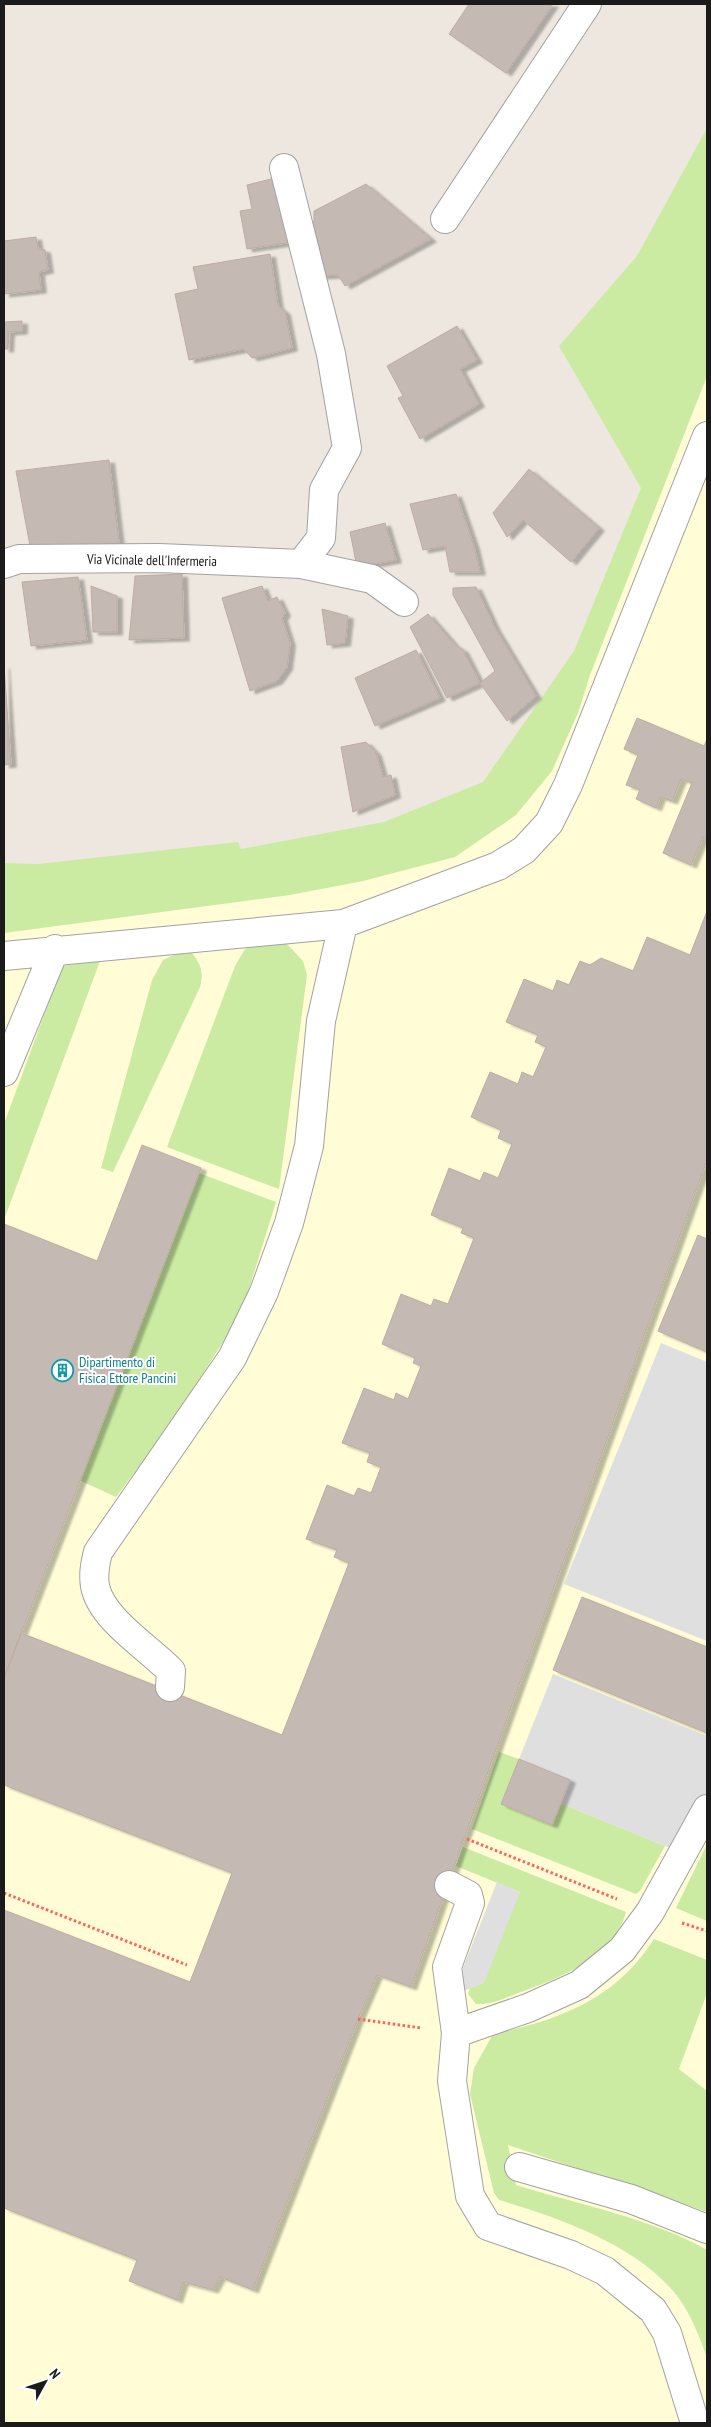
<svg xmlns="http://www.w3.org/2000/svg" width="711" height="2427" viewBox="0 0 711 2427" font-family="'PT Sans Narrow',sans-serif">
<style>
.education{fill:#fffcd6}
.grass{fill:#cbeba2}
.parking{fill:#dfdfdf}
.building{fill:#c5b9b3;stroke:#bfaca1;filter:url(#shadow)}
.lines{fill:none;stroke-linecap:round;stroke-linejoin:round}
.minor-casing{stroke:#a2a2a2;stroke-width:30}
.path{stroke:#ff635e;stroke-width:3;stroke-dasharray:2.5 2.5;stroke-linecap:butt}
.minor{stroke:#fff;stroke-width:28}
.labels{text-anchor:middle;stroke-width:4;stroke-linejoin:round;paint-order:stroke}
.street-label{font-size:14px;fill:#1b1b1b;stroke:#fff}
.culture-label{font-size:14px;fill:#0d838f;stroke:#fff;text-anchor:start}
</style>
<defs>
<filter id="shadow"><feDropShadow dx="5.5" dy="3" stdDeviation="1" flood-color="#0004"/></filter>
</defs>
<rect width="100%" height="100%" fill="#ede7df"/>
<path class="education" d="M707 352V2423H4V919L392 827 486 788 582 651Z"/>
<path class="grass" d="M707 128V376L590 675 578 713 552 771 516 815 455 857 363 881 290 895 4 933V863L38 864 238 842 241 849 384 822 483 782 574 651 641 488 559 346 637 256Z
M267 941 286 943 303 961 307 975 279 1189 167 1147 235 966 245 949Z
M180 952 192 953C201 965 204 972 200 987L113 1172 101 1168 152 980 163 960Z
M100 961 4 1220V1124L62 966Z
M199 1173 276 1202 248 1292 231 1329 174 1420 116 1497 79 1480Z
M499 1752 519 1759 501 1804 552 1825 560 1803 665 1846 640 1891 636 1894 472 1829Z
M707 1844V1921L676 1908Z
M463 1847 626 1912C615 1956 560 1978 521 1992 507 1997 492 2005 476 2004L468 1994 470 1988 520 1892 456 1866Z
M654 1939 707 1960V1993L679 2069 707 2091V2212L508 2145 516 2185C577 2204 653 2219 707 2250V2358C701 2341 694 2322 684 2306 649 2249 561 2218 499 2200L494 2193 470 2094 474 2068 493 2034C560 2020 616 1999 654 1939Z"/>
<path class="parking" d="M661 1343 707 1362V1641L564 1584Z
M553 1674 707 1736V1809L682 1853 560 1803 570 1780 519 1759Z
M497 1882 520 1892 484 1983 461 1992 459 1978Z"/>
<path class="building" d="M469 4H553L506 73 449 34Z
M279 177 292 242 247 249 240 211 252 209 247 185Z
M366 184 431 239 345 286 338 275 320 276 306 229 314 221V211Z
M36 237 38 249 45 250 48 270 39 272 41 290 4 294V241Z
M270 254 278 306 285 312 292 348 252 358 244 349 189 360 175 294 198 289 193 267Z
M22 321V331L9 332 8 349H4V322Z
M457 326 477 360 460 369 479 404 420 439 398 398 403 396 387 366Z
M109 460 119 543 31 551 16 471Z
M529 469 599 528 571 562 523 520 507 537 493 513Z
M456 494 474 546 480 572H450L445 546 423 550 410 504Z
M385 523 396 560 357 567 350 532Z
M182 574 184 638 129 640 135 576Z
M78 577 87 640 31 646 22 582Z
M91 586 117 596V632H93Z
M262 586 268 601 277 597 285 613 282 618 290 643 287 667 277 681 250 691 222 598Z
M476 587 495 628 536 696 507 721 480 683 495 671 453 595V588Z
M322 609 348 616 345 643 327 645Z
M428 614 455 645 463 650 480 683 447 698 410 627Z
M416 650 440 698 375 726 355 678Z
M4 666 11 764 4 765Z
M637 718 704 746 707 739V839L703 837 691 865 663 853 692 783 681 779 672 801 660 797 656 808 636 799 640 790 626 785 638 755 624 749Z
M366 742 376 753 383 777 391 775 395 795 353 812 341 747Z
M707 911V1160L411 1987 377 1975 358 2019 253 2290 220 2277 213 2290 183 2282 177 2300 129 2281 137 2260 4 2208V1910L190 1982 232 1873 4 1785V1678L21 1633 282 1735 349 1563 334 1557 337 1550 306 1539 327 1485 354 1496 358 1488 371 1493 381 1467 367 1462 370 1453 342 1443 364 1388 394 1400 396 1393 408 1399 421 1366 413 1363 415 1358 382 1344 401 1294 431 1306 434 1299 448 1304 474 1238 461 1233 463 1228 431 1215 449 1168 480 1181 484 1172 498 1178 512 1144 498 1138 501 1130 471 1117 490 1072 518 1084 522 1072 533 1077 546 1047 535 1042 538 1035 506 1022 524 979 553 991 557 980 569 985 580 961 590 965 601 958 633 971 647 937 690 955Z
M142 1145 201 1168 4 1678V1224L97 1261Z
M698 1235 707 1239V1352L658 1331Z
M582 1597 707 1647V1733L553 1670Z
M519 1759 570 1780 552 1825 501 1804Z"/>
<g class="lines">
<defs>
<path id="minor" d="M284 168 331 354 347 448 324 490 321 538 301 564
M445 219 587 4
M4 564 19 559 159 558 301 564 372 579 404 602
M4 956 343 924 498 866 524 850 549 823 568 785 707 436
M4 1072 55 949
M170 1687 171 1671C149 1648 101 1619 95 1586 93 1574 95 1564 98 1552L232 1358 264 1292 289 1223 309 1146 321 1021 343 924
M449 1885 468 1895 470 1903 447 1967 456 2033 452 2081 470 2196 488 2226 571 2255 605 2271 653 2310 667 2333 695 2423
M456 2033 528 2008 579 1985 622 1950 650 1912 707 1809
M519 2167 631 2199 707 2229"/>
</defs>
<use href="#minor" class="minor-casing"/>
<path class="path" d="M467 1839 617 1899
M4 1893 187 1965
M682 1923 707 1931
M358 2019 421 2028"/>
<use href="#minor" class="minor"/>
</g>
<defs>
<symbol id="building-ring" viewBox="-11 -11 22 22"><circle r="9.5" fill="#fff" stroke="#0f9aa8" stroke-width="1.5"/><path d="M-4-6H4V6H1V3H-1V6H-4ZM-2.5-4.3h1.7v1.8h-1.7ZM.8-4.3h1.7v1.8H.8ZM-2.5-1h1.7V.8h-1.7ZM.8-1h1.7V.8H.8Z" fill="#0f9aa8"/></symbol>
</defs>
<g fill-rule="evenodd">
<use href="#building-ring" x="50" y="1358" width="25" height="25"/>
</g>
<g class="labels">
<g class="street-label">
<text transform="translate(152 560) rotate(1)" y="5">Via Vicinale dell'Infermeria</text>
</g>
<g class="culture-label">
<text x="79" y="1367">Dipartimento di<tspan x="79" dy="16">Fisica Ettore Pancini</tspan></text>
</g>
</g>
<rect width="711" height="2427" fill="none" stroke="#1b1b1b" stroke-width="10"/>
<g transform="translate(45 2382) rotate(50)" stroke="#ffffff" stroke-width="4" paint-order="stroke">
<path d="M0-4L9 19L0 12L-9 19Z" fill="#1b1b1b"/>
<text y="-8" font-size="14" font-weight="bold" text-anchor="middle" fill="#1b1b1b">N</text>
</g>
</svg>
